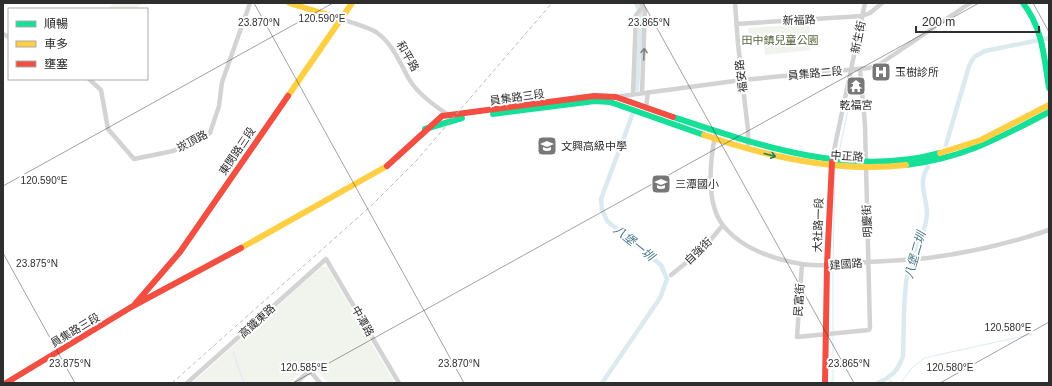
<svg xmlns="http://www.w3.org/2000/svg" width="1052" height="386" viewBox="0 0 1052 386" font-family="Helvetica,'Noto Sans TC',sans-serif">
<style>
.green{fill:#f1f3ed}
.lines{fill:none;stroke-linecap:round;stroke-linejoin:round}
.stream{stroke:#dbeaef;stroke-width:1}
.canal{stroke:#dbeaef;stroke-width:4.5}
.street{stroke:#d3d3d3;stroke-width:4.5}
.fast{stroke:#16e098;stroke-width:6}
.slow{stroke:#ffcf43;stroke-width:6}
.jam{stroke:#f24e42;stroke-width:6}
.rail{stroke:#bababa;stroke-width:1;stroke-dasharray:4 3;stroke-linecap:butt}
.oneway{stroke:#808080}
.oneway2{stroke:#237e5e}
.ticks{fill:none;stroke:#2e2e2e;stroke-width:1;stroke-opacity:0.45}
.labels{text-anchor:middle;stroke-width:4;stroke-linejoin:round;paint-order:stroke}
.street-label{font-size:11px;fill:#2e2e2e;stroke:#fff}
.park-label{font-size:11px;fill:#566640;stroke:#fff}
.poi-label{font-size:11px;fill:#2e2e2e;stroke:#fff;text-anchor:start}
.water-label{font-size:12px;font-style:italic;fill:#457688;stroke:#fff}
.ticks-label{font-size:10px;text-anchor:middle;fill:#2e2e2e;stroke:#fff;stroke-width:4;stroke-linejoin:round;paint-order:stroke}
</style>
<rect width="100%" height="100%" fill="#fff"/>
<path class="green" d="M113 3H141L142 4 135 9H108Z
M809 24 811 50 765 55 763 39 750 41 748 28Z
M321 267H327L395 383H328L311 363 289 383H192Z"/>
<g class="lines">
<path class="stream" d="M838 157 848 109
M833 263 835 168
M833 331V266
M233 352 244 383
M887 379 894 383
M833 383V336
M901 383 911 369 924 358 1033 334"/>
<path class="canal" d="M636 3 641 13 637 89
M946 145 969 66 974 57 985 51 1049 38
M602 383 660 298 667 279 661 265 607 221 602 209 601 199 633 113
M878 383C892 376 898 371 903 356 904 330 903 302 907 276 910 254 926 236 927 214 927 197 917 182 928 167"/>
<path class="street" d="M641 3 645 10 642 93
M735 3 738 44 748 130V144
M341 19C352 23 366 26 376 32 393 44 399 61 409 79 417 93 436 107 450 116
M736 24 862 16 870 13 882 3
M3 34 9 37
M89 79 101 90 108 129 134 159 173 151 210 133 219 106 222 82 250 3
M633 94 636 15 643 7
M615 97 742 80 868 68 877 66 970 3
M646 108 648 92
M715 136C710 161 706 202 722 224 740 248 773 259 802 264 823 267 846 264 868 262 888 261 908 260 928 258 968 253 1011 243 1049 230
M832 160 865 3
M802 264 797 337 869 330 870 328 865 125 860 69
M671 275 702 250 723 225
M187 383 326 259 399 383
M296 383 307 373 311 372 320 383"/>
<path class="fast" d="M1023 3C1043 29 1044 57 1049 88
M493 114 595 101 610 102 704 135
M673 117C757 145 852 178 940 153
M425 129 462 118
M906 165C964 158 999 138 1049 112"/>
<path class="slow" d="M289 3 341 19
M288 96 352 3
M704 135C768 157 838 173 906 165
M940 153 981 140 1049 105
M241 248 387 166"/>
<path class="jam" d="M387 166 442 116 594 96 616 97 673 117
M135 304 180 252 288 96
M6 383 133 306 241 248
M825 383 827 265 832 162"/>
<path class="rail" d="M172 383 372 205 416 161 552 3"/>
</g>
<defs><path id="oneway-shaft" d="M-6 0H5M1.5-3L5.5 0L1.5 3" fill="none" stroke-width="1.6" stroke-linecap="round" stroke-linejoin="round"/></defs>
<use class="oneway" href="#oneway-shaft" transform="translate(644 54) rotate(-87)"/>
<use class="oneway2" href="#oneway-shaft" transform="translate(770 155) rotate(15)"/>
<path class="ticks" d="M254 3 464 383M643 3 854 383M1033 3 1049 32M3 186 333 3M3 253 75 383M293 383 979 3M940 383 1049 322"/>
<defs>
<symbol id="hospital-square" viewBox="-11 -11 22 22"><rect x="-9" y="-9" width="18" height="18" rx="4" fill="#777" stroke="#fff"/><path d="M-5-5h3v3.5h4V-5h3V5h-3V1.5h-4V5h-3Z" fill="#fff"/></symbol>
<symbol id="temple-square" viewBox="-11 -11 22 22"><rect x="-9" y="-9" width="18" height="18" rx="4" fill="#777" stroke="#fff"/><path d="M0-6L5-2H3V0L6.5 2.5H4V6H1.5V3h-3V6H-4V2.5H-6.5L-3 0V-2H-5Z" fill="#fff"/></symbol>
<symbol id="school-square" viewBox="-11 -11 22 22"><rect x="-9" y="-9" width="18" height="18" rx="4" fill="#777" stroke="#fff"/><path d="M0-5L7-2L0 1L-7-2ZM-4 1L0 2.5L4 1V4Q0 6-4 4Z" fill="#fff"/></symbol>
</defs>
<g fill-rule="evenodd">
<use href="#hospital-square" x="870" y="61" width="22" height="22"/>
<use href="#temple-square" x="845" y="75" width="22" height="22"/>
<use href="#school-square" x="536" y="135" width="22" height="22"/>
<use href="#school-square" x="650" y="173" width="22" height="22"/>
</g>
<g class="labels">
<g class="street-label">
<text transform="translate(799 20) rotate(-2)" y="4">新福路</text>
<text transform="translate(858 37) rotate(-78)" y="4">新生街</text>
<text transform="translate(408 56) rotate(60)" y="4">和平路</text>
<text transform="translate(815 73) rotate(-5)" y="4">員集路二段</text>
<text transform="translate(741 76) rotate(-97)" y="4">福安路</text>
<text transform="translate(517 97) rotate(-8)" y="4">員集路三段</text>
<text transform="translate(192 141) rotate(-28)" y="4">崁頂路</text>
<text transform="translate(237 151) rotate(-56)" y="4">東閔路三段</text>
<text transform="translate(847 156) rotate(4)" y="4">中正路</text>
<text transform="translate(867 221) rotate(-93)" y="4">明慶街</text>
<text transform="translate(818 225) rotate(-88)" y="4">大社路一段</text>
<text transform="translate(698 251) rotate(-44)" y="4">自強街</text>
<text transform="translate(846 264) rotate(-4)" y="4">建國路</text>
<text transform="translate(799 300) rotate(-86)" y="4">民富街</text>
<text transform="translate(257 321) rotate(-42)" y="4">高鐵東路</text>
<text transform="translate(363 321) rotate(60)" y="4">中潭路</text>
<text transform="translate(75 330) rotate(-31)" y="4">員集路三段</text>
</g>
<g class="park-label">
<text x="780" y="44">田中鎮兒童公園</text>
</g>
<g class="poi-label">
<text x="895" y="76">玉樹診所</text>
<text x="856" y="109" text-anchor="middle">乾福宮</text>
<text x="561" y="150">文興高級中學</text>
<text x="675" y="188">三潭國小</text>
</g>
<g class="water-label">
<text transform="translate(634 243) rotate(39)" y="4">八堡一圳</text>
<text transform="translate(915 255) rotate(-74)" y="4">八堡二圳</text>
</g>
</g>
<g class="ticks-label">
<text x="322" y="22">120.590°E</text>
<text x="259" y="26">23.870°N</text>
<text x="649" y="26">23.865°N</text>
<text x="44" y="184">120.590°E</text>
<text x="37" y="267">23.875°N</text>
<text x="1008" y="331">120.580°E</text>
<text x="70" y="367">23.875°N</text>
<text x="459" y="367">23.870°N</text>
<text x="849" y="367">23.865°N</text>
<text x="304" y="371">120.585°E</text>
<text x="950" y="371">120.580°E</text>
</g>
<rect width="1052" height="386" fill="none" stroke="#2e2e2e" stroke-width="8"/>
<rect x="8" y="8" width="140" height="72" fill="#ffffff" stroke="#ababab"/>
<rect x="16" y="21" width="20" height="6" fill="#16e098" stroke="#ababab"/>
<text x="44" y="28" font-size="12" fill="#2e2e2e">順暢</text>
<rect x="16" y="41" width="20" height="6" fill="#ffcf43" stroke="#ababab"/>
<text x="44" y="48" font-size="12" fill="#2e2e2e">車多</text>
<rect x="16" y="61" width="20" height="6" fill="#f24e42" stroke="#ababab"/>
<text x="44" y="68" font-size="12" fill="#2e2e2e">壅塞</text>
<path d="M916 26v6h123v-6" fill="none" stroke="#2e2e2e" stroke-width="2"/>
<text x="922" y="26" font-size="12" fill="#2e2e2e" stroke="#ffffff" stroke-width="3" paint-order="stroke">200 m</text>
</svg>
